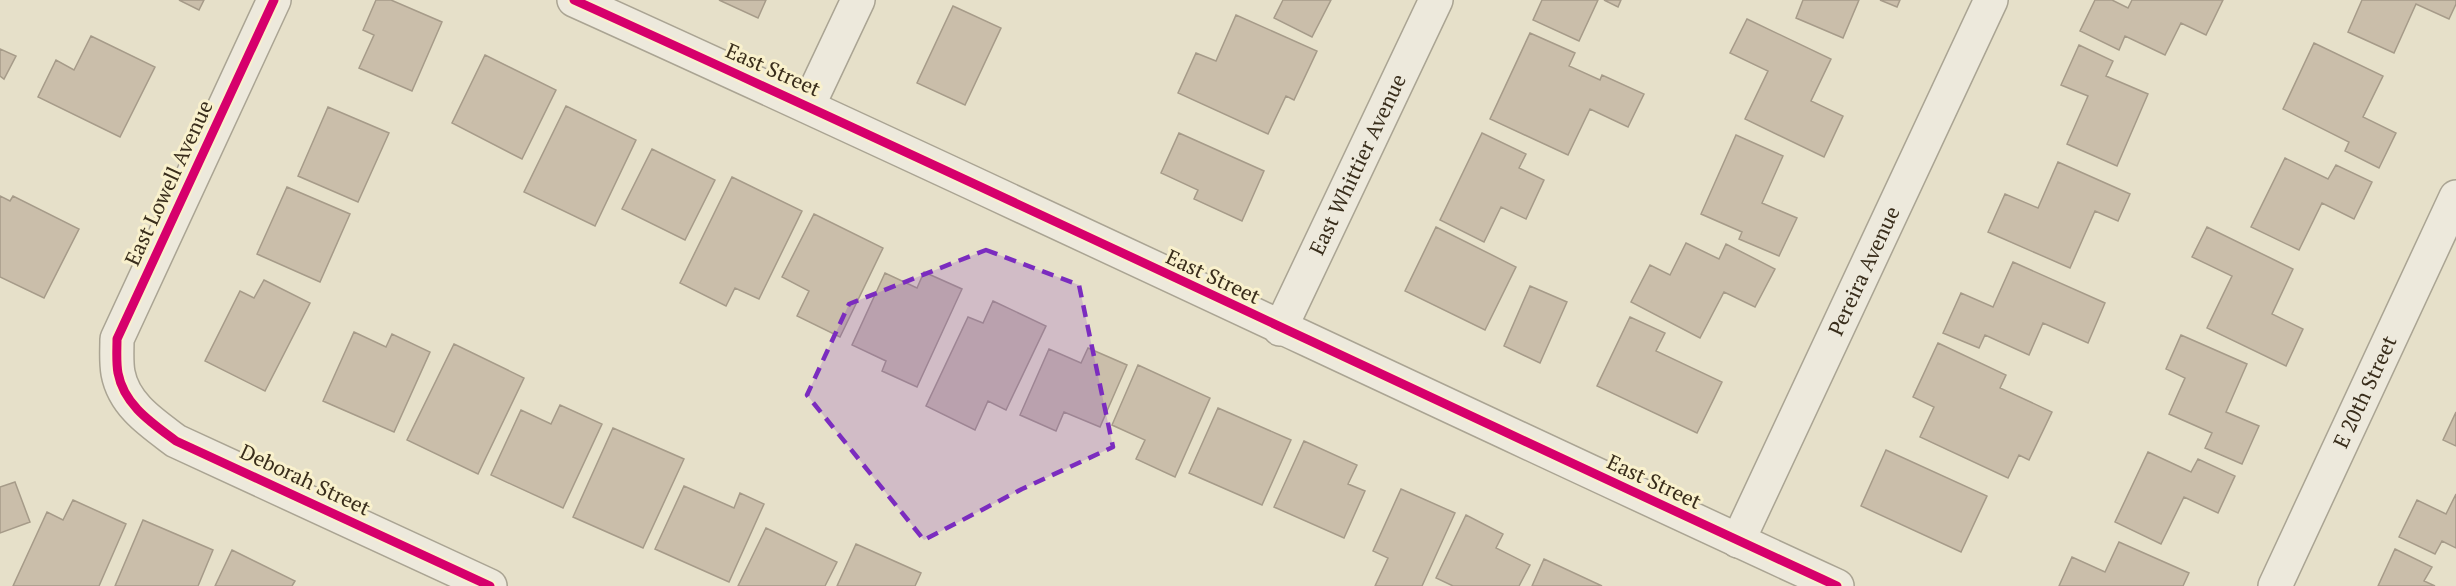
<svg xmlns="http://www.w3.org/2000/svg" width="2456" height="586" viewBox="0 0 2456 586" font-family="'PT Serif',serif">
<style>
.building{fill:#cabeaa;stroke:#a69b89;stroke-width:1.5}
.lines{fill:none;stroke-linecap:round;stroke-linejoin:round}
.minor-casing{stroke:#aaa493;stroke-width:36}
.minor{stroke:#ede9dc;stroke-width:33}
.cycleway-casing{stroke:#f9f1cd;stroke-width:13}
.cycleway{stroke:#d6006c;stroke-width:9}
.marked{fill:#7b2cbf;fill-opacity:0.2;stroke:#7b2cbf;stroke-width:4.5;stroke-dasharray:12 8;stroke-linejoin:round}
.labels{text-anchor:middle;stroke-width:6;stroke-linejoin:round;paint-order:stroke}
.street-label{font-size:21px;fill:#392d1b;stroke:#f9f1cd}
</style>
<rect width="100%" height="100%" fill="#e6e0c9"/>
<path class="building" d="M179 0H204L199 10Z
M376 0H391L442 22 412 91 359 68 374 35 363 30Z
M719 0H766L758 18Z
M1283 0H1331L1312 37 1274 18Z
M1542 0H1598L1579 41 1533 20Z
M1604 0H1621L1618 7Z
M1803 0H1859L1843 38 1796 18Z
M1880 0H1900L1897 7Z
M2095 0H2112L2128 8 2132 0H2223L2206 35 2181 23 2165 55 2125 36 2119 50 2080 31Z
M2362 0H2456V4L2449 19 2416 4 2394 53 2348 32Z
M953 6 1001 28 965 105 917 83Z
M1236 15 1317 51 1294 100 1286 96 1268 134 1178 93 1196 53 1216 61Z
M1747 19 1831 59 1811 101 1843 116 1824 157 1745 119 1768 71 1730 53Z
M1530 33 1575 53 1569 66 1600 80 1602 75 1644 94 1628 127 1590 109 1568 155 1490 119Z
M91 36 155 67 120 137 38 97 56 60 74 70Z
M2314 43 2383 76 2363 117 2396 133 2379 168 2345 151 2349 142 2283 109Z
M2079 45 2113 61 2106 76 2148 94 2117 166 2067 144 2088 96 2061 85Z
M0 49 16 56 4 79 0 76Z
M485 55 556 90 522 159 452 123Z
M566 106 636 140 595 226 524 192Z
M328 107 389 133 358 202 298 176Z
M1179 133 1264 171 1242 221 1194 199 1198 190 1161 173Z
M1482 133 1526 154 1519 168 1544 180 1526 219 1501 207 1484 242 1440 220Z
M1736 135 1783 156 1762 203 1797 218 1779 256 1739 239 1742 232 1701 214Z
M652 149 715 180 685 240 622 209Z
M2285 158 2328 179 2336 165 2372 182 2354 219 2322 203 2299 250 2251 227Z
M2058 162 2130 194 2118 221 2095 211 2070 268 1988 232 2005 194 2038 208Z
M732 177 802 211 759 299 735 288 726 306 680 283Z
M287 187 350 214 320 282 257 254Z
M0 196 10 201 13 196 79 229 44 298 0 277Z
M814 214 883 248 840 337 797 316 809 291 782 277Z
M1436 227 1516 267 1485 330 1405 291Z
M2207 227 2293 269 2272 314 2303 329 2286 366 2207 328 2232 276 2192 257Z
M1686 243 1719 259 1726 244 1775 269 1755 307 1724 292 1700 338 1631 302 1650 265 1670 275Z
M2013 262 2105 303 2088 343 2043 323 2029 355 1985 335 1979 348 1943 333 1961 293 1993 307Z
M924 272 962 289 917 387 882 371 886 361 852 345 885 273 917 288Z
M264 280 310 303 265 391 205 361 240 291 254 298Z
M1530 286 1567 302 1540 363 1504 346Z
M993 301 1046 326 1006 410 988 401 975 430 926 406 968 317 983 323Z
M1630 317 1665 333 1656 351 1722 382 1697 433 1597 386Z
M354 332 386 347 392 334 430 352 394 432 323 401Z
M2181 335 2247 364 2226 412 2259 426 2242 464 2205 448 2212 433 2169 414 2185 378 2166 369Z
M1938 343 2006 375 2000 388 2052 412 2029 460 2019 455 2008 478 1920 437 1934 407 1913 397Z
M454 344 524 378 478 474 407 440Z
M1088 348 1127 365 1100 427 1064 412 1056 431 1020 415 1049 349 1081 363Z
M1138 365 1210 398 1175 477 1136 459 1145 440 1112 425Z
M560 405 602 424 563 508 491 475 521 410 551 424Z
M1218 408 1291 440 1262 505 1189 473Z
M2456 412V446L2443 440Z
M613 428 684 459 643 548 573 517Z
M1304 441 1357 465 1348 484 1365 491 1344 538 1274 507Z
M1886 450 1987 496 1961 552 1861 506Z
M2148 452 2191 472 2198 459 2235 476 2218 513 2184 497 2161 544 2115 522Z
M15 482 30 522 0 533V487Z
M684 486 734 508 740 493 764 504 729 582 655 549Z
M1401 489 1455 513 1422 586H1375L1388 558 1373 551Z
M2456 494V548L2442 541 2435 554 2399 537 2417 500 2446 514Z
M73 500 126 524 99 586H13L47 512 63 520Z
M1466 515 1503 534 1496 548 1530 565 1519 586H1453L1436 578Z
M143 520 213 550 198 586H115Z
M766 528 837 562 825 586H738Z
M2119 542 2189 573 2183 586H2059L2072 557 2105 572Z
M856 544 921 573 915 586H837Z
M2395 549 2432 567 2424 581 2435 586H2378Z
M232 550 295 581 292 586H215Z
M1544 559 1602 586H1532Z"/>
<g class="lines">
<defs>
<g id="minor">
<path d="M274 0 117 339C117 350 116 362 118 373 124 405 152 423 176 441L490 586"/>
<path d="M574 0C997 191 1415 392 1837 586"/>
<path d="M808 106 858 0"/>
<path id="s1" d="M1280 329 1436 0"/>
<path id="s2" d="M1738 541 1991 0"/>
<path id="s3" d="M2275 586 2456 197"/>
</g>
</defs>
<use href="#minor" class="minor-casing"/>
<use href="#minor" class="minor"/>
<defs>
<path id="cycleway" d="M274 0 117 339C117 350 116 362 118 373 124 405 152 423 176 441L490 586
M574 0C997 191 1415 392 1837 586"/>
</defs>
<use href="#cycleway" class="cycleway-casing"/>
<use href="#cycleway" class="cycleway"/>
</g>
<path class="marked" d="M986 250 1079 285 1113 447 1022 489 924 540 807 395 849 304Z"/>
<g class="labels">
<g class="street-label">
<text transform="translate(773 70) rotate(24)" y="7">East Street</text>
<text dy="7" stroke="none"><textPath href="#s1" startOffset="182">East Whittier Avenue</textPath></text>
<text transform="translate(169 183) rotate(-65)" y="7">East Lowell Avenue</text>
<text dy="7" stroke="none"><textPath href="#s2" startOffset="298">Pereira Avenue</textPath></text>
<text transform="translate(1213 277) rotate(25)" y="7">East Street</text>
<text dy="7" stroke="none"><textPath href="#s3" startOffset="214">E 20th Street</textPath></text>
<text transform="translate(305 480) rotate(25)" y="7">Deborah Street</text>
<text transform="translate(1654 482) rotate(25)" y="7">East Street</text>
</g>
</g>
</svg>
